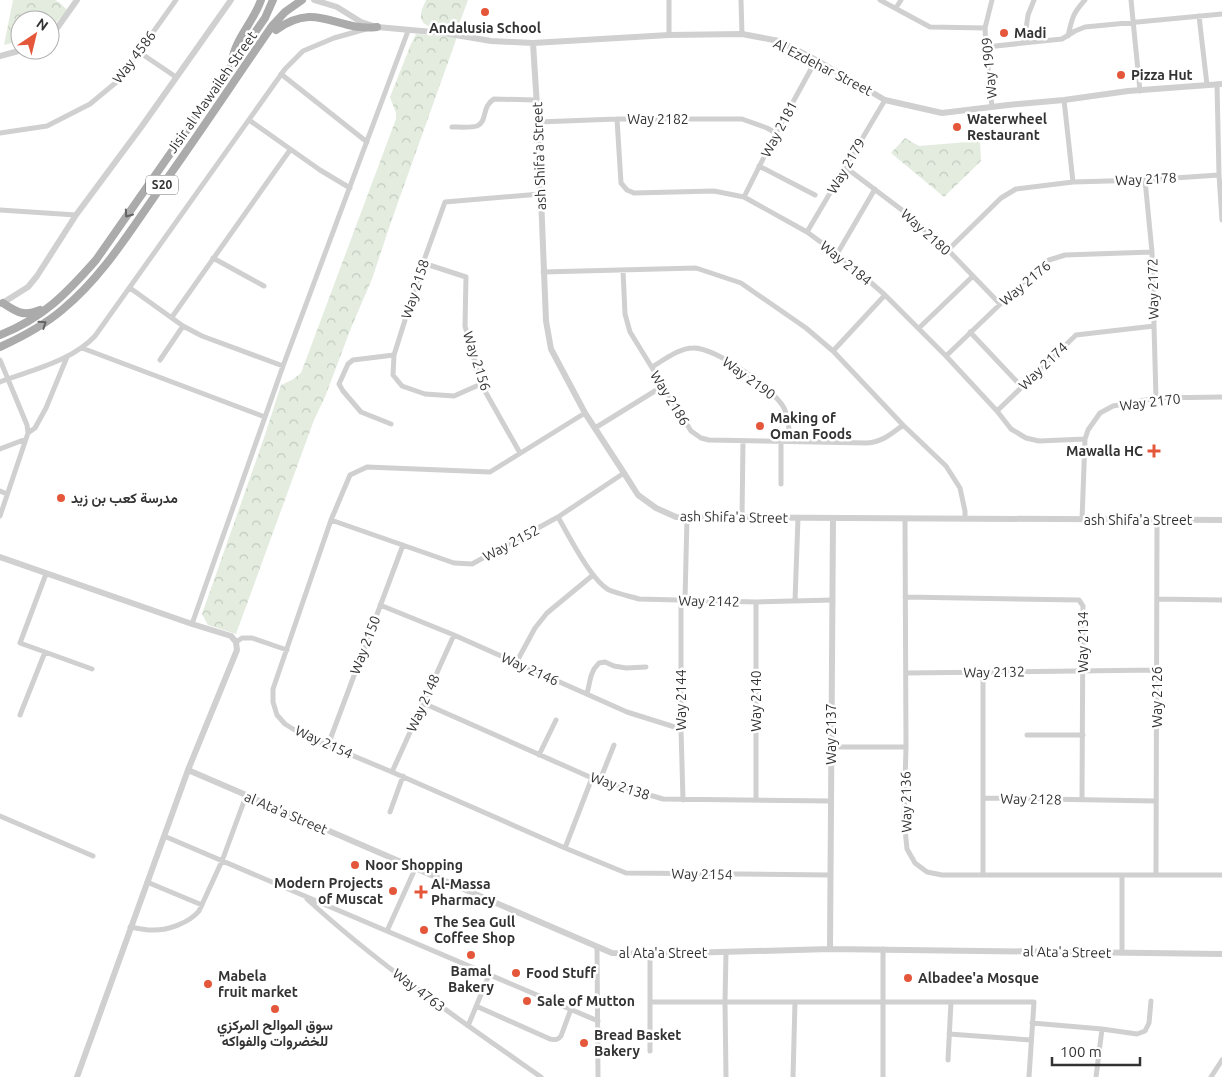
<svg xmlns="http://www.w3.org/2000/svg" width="1222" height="1077" viewBox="0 0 1222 1077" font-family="Ubuntu,Vazirmatn,sans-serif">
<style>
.park{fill:url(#park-crowns)}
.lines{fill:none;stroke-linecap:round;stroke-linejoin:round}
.minor{stroke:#d0d0d0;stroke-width:5}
.tertiary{stroke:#d0d0d0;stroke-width:6}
.primary{stroke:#ababab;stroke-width:8}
.oneway{stroke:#636363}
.poi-dot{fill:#e4573a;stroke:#fff;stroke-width:2}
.labels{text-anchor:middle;stroke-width:5;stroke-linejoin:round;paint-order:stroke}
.shield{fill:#fff;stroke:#707070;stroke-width:1}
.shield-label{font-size:12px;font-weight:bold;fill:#333}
.poi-label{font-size:14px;font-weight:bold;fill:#333;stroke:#fff;text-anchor:start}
.street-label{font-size:14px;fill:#333;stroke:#fff}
</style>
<defs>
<pattern id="park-crowns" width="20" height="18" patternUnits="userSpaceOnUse" patternTransform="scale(1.25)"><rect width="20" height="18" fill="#e3ecdf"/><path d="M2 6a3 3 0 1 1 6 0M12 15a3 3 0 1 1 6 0" fill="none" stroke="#c3cbc0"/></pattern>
</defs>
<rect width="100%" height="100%" fill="#fff"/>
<path class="park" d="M13 0H55L60 3 67 10 50 30V20H20V41L4 45Z
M426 0H468L457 30C447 29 419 30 421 15 421 10 424 5 426 0Z
M416 34 457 37 391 222 372 279 351 328 325 397 314 420 236 634 208 625 202 614 264 438 281 385 292 380 301 373 396 119V113L390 97 411 44Z
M905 138 919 146 980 141 981 161 944 197 891 153Z"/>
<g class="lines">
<path class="minor" d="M669 0V35
M741 0 742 34
M880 0 930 27 985 28
M1131 0 1140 91
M896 8 901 0
M1199 16 1207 85
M1068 36C1072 18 1073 13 1085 0
M1024 43 1028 15 1034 0
M986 47 1062 39 1075 31 1085 27 1222 14
M139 52 176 77
M281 74 367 142
M1217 84 1219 175 1222 220
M1064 100 1073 182
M992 107 986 47 985 28 992 0
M617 119 621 183 627 190 634 193 714 191 744 197 807 232 844 259 885 295 946 356 997 411 1011 429 1026 438 1039 441 1085 439
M249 120 320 170 350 188
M538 122 617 119H742L767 128 776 133
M452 127C458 127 471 128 477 126 488 121 481 107 494 99L536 100
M0 133 47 126 90 104 119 80 176 0
M759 166 815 195
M845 167 902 210 948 250 1000 304
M1145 180 1152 252 1156 398
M744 197 776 133 816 60
M0 210 76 215
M807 232 885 100
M948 250 1001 198 1016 189 1073 182 1145 180 1219 175
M837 254 875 189
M213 258 264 286
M423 263 466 277 465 326 481 384 520 453
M623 271 625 314 630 332 691 431 701 438 709 440 867 443C882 442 891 434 903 425
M543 272 696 268 741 283 806 328 833 351 903 425 946 466 960 488 965 511V519
M130 288 183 326 202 336 283 366
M172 317 290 150
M919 328 973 276
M970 332 1022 387
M82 348 265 417
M833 351 885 295
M946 356 1038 268 1049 260 1065 255 1152 252
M0 360 27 425 28 433 0 516
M160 360 183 326
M652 367C664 360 679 348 693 348 715 347 774 389 784 408 789 418 789 430 790 441
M0 382C32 370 72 361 95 336L285 69 303 51 334 38 366 29
M481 384 454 396 425 394 402 386 393 375 394 355 423 263 445 202 540 194
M997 411 1076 335 1154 326
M585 413 490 472 367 467 350 475 331 520 273 689V702L277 715 285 724 301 734 392 772 565 848 626 873 830 875
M391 424 361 412 343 391 339 384 348 364 353 360 394 355
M595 428 663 386
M28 433 35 428 46 408 67 357
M781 441V484
M0 449 26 439
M0 491 7 494
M558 517C569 536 591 580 609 590 619 594 629 596 639 599L756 602 833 600
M742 518 743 441
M905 519 906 747 904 819 907 849 915 863 927 872 942 875H1222
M331 520 454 563 472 564 558 517 624 473
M1082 520 1085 439 1088 430 1100 413 1113 406 1156 398 1222 397
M46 574 20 643 92 669
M905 597 1079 600 1083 606 1082 800
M1157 599 1222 600
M681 600V729L683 800
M685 600 687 517
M795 601 798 518
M380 605 454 635 627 712 681 729
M192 624 283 366 408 31
M236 642 242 638H252L287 650
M516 663 535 628 547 613 593 575
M983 672V798
M906 673 1157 670
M587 694 591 676 594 669 599 663 605 662 614 666 626 668 646 667
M423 703 592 778 663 799 831 801
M20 715 45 652
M1027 735H1083
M328 745 403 545
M831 747H906
M539 755 556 720
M392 772 454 635
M600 780 614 745
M756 800V602
M390 812 403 776
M0 816 93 856
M164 836 598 1021
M565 848 592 778
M983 875V798L1156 801
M1156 875 1157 520
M147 882 202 905
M307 899C379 965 461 1021 541 1077
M130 927C137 928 144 930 151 930 167 931 189 923 199 911L222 861 246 796
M387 931 415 869
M597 947 598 1077
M726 952 725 1002 726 1077
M1122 953V875
M650 954V1051
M650 1002H1034L1029 1077
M476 1006 550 1039C556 1040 558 1040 561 1036L571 1009
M1032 1023 1102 1029 1096 1077
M468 1026 489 975
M1102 1029 1137 1034 1145 1031 1149 1023 1151 1001
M949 1034 1031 1040
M948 1060 951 1002
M793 1077 795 1002
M883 1077V949
M1211 1077 1222 1060"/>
<path class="tertiary" d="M314 0 337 7 361 22 377 27 444 33 491 41 533 43 669 35 742 34 779 41 816 60 885 100 942 113 1008 105 1064 100 1128 91 1222 84
M50 38 77 0
M533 43 538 122 546 321 551 349 585 413 624 473 638 495 656 508 676 517 1222 520
M0 56 22 50
M1 304 28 287 37 276 76 215 142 126 231 0
M0 557 192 624 231 636 236 642 237 650 188 770 612 953 650 954 830 949 1222 954
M830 949 833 518
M77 1077 188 770"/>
<path class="primary" d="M276 30C317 0 336 32 377 27
M232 61C235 39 254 21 261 0
M3 303C17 312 23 317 40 310
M0 335C43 318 66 294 96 260L265 18 273 0
M0 347C22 337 43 326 62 310 104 276 133 226 164 183 201 131 236 78 272 26L285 12 302 0"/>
</g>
<defs><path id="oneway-chevron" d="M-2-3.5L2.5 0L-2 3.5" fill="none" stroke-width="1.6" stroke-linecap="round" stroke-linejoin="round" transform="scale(1.25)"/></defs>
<g class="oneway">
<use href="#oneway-chevron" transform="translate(128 214) rotate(125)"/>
<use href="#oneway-chevron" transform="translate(43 324) rotate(-34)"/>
</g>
<g class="poi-dot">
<circle cx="485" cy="12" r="5"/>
<circle cx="1004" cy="33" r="5"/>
<circle cx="1121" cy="75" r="5"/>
<circle cx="957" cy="127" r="5"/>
<circle cx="760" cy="426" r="5"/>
<path d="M1151.5 443.5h5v5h5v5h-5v5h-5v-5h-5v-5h5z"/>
<circle cx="61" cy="498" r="5"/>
<circle cx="355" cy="865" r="5"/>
<circle cx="393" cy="891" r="5"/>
<path d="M418.5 884.5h5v5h5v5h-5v5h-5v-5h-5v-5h5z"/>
<circle cx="424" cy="930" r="5"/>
<circle cx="471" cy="955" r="5"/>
<circle cx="516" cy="973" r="5"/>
<circle cx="908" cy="978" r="5"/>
<circle cx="208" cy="984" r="5"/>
<circle cx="527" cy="1001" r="5"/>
<circle cx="275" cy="1009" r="5"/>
<circle cx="584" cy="1043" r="5"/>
</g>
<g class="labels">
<rect class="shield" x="146" y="175.5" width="32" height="19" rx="4"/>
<g class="shield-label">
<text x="162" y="189">S20</text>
</g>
<g class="poi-label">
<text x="485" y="33" text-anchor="middle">Andalusia School</text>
<text x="1014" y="38">Madi</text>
<text x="1131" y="80">Pizza Hut</text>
<text x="967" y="124">Waterwheel<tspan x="967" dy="16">Restaurant</tspan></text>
<text x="770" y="423">Making of<tspan x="770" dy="16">Oman Foods</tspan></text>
<text x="1143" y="456" text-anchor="end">Mawalla HC</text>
<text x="71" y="503">مدرسة كعب بن زيد</text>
<text x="365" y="870">Noor Shopping</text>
<text x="383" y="888" text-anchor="end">Modern Projects<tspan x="383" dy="16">of Muscat</tspan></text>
<text x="431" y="889">Al-Massa<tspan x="431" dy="16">Pharmacy</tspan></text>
<text x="434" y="927">The Sea Gull<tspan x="434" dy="16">Coffee Shop</tspan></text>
<text x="471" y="976" text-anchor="middle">Bamal<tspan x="471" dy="16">Bakery</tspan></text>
<text x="526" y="978">Food Stuff</text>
<text x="218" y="981">Mabela<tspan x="218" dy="16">fruit market</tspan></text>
<text x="918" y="983">Albadee'a Mosque</text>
<text x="537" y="1006">Sale of Mutton</text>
<text x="275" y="1030" text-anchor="middle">سوق الموالح المركزي<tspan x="275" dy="16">للخضروات والفواكه</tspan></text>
<text x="594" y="1040">Bread Basket<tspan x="594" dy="16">Bakery</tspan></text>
</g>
<g class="street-label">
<text transform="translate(134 57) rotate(-53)" y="5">Way 4586</text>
<text transform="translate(823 67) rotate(27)" y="5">Al Ezdehar Street</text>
<text transform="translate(989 68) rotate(-95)" y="5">Way 1909</text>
<text transform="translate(212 92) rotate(-55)" y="5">Jisir al Mawaileh Street</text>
<text x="658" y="124">Way 2182</text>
<text transform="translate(779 129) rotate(-62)" y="5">Way 2181</text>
<text transform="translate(539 156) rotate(-92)" y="5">ash Shifa'a Street</text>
<text transform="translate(846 166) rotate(-60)" y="5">Way 2179</text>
<text transform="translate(1146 179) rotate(-3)" y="5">Way 2178</text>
<text transform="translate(926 232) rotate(42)" y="5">Way 2180</text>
<text transform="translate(846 263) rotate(39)" y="5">Way 2184</text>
<text transform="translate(1025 283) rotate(-40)" y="5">Way 2176</text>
<text transform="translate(415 289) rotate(-72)" y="5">Way 2158</text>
<text transform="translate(1153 289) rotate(-91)" y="5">Way 2172</text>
<text transform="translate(477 361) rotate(72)" y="5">Way 2156</text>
<text transform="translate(1043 366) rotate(-44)" y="5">Way 2174</text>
<text transform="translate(749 378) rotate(36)" y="5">Way 2190</text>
<text transform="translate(670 398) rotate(58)" y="5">Way 2186</text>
<text transform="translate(1150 402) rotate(-7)" y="5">Way 2170</text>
<text transform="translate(734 517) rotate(1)" y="5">ash Shifa'a Street</text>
<text x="1138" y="525">ash Shifa'a Street</text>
<text transform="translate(511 543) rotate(-28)" y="5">Way 2152</text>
<text transform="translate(709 601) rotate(1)" y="5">Way 2142</text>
<text transform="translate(1083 642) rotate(-90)" y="5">Way 2134</text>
<text transform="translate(365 645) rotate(-69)" y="5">Way 2150</text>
<text transform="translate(530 669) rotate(24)" y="5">Way 2146</text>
<text transform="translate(994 672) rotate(-1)" y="5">Way 2132</text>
<text transform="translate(1157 697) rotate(-90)" y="5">Way 2126</text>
<text transform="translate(681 700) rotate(-90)" y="5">Way 2144</text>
<text transform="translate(756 701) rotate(-90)" y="5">Way 2140</text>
<text transform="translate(423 703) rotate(-66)" y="5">Way 2148</text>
<text transform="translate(831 734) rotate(-90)" y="5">Way 2137</text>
<text transform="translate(324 742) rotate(24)" y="5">Way 2154</text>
<text transform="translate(620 786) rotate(18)" y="5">Way 2138</text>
<text transform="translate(1031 799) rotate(1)" y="5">Way 2128</text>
<text transform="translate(906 802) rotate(-91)" y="5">Way 2136</text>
<text transform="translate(286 813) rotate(23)" y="5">al Ata'a Street</text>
<text transform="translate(702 874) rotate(1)" y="5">Way 2154</text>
<text transform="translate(1067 952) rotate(1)" y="5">al Ata'a Street</text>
<text x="663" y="958">al Ata'a Street</text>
<text transform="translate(419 990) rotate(37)" y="5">Way 4763</text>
</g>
</g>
<g transform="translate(35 35) rotate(35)"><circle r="24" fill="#ffffff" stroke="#adadad"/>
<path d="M0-4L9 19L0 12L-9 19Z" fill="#e4573a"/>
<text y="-8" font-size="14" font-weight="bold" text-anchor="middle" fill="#333333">N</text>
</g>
<path d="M1052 1057v8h88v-8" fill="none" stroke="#333333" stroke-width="2.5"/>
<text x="1060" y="1057" font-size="15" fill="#333333" stroke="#ffffff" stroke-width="4" paint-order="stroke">100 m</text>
</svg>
